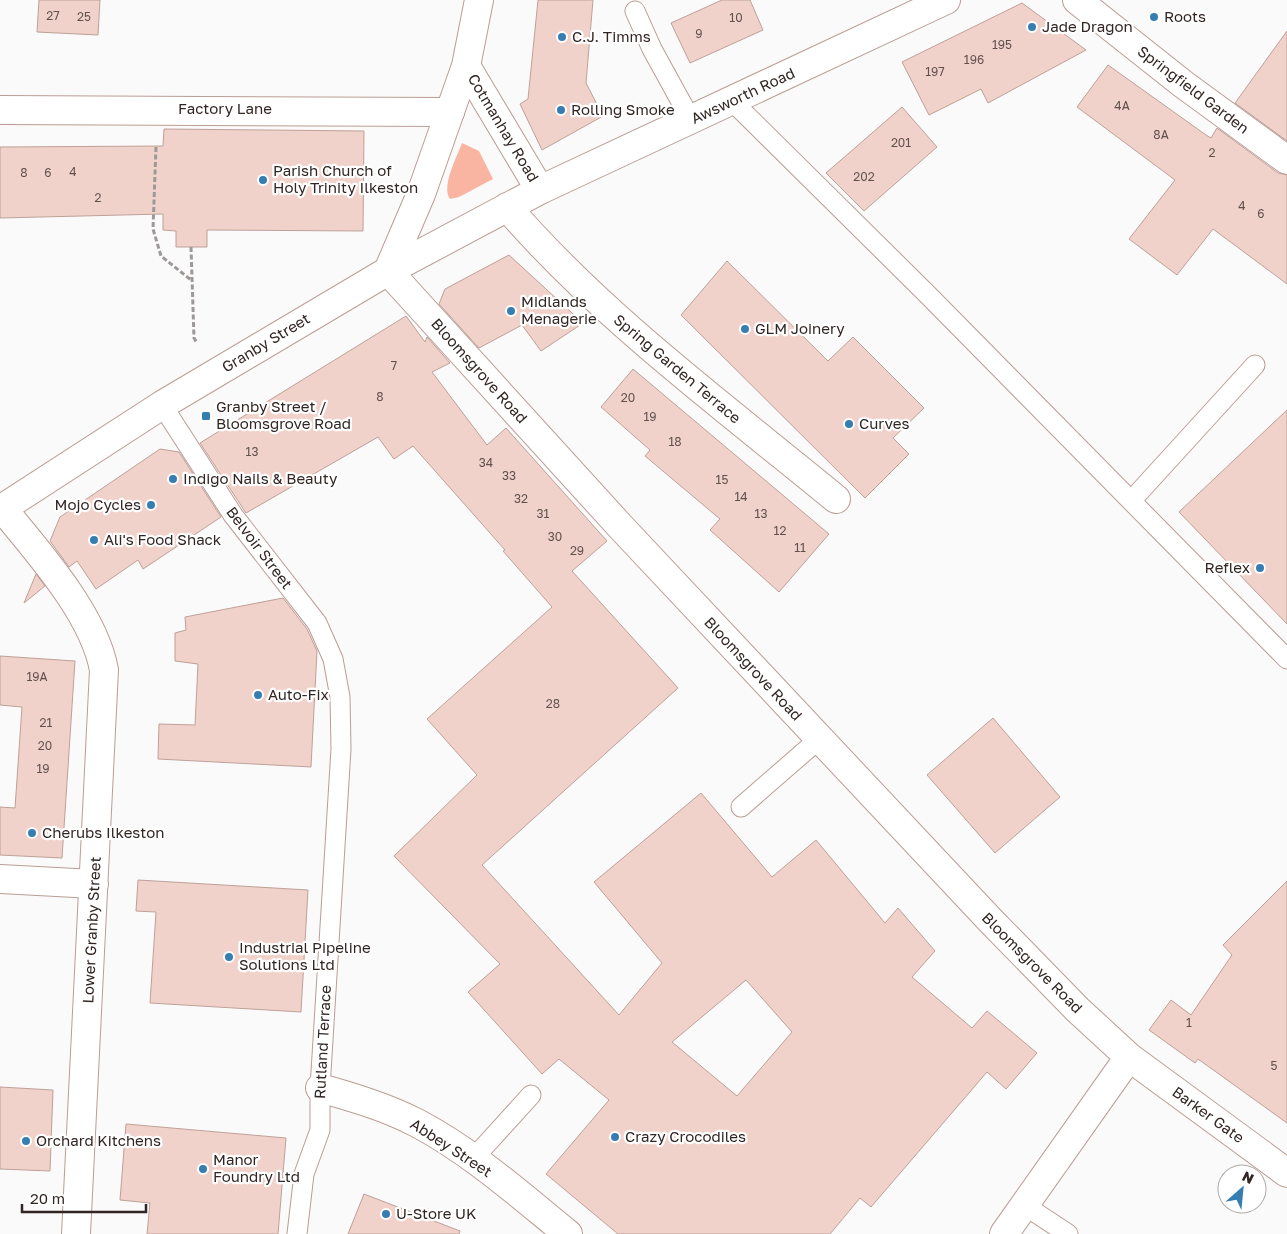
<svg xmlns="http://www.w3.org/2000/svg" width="1287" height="1234" viewBox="0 0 1287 1234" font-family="'Golos Text',sans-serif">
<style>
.green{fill:#f9b4a2}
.building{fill:#f1d2ca;stroke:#bea098;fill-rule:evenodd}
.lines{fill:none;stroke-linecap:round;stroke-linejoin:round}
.lane-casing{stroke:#ba9d95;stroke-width:21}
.street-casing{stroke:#ba9d95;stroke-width:30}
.secondary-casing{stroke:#ba9d95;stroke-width:30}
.path{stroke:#9e9997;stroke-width:3;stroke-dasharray:5 2.5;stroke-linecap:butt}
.lane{stroke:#fff;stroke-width:19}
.street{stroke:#fff;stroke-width:28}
.secondary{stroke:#fff;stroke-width:28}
.poi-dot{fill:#367db2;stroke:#fff;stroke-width:2}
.labels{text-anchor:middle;stroke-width:4.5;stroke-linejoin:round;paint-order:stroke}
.number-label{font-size:12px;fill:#61514d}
.poi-label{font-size:15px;fill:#312623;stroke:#fff;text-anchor:start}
.street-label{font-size:15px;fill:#312623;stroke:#fff}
</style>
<rect width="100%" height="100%" fill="#fafafa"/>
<path class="green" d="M462 143 479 151 493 179 459 197 450 199C441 186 457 157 462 143Z"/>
<path class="building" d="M39 0H100L98 35 37 32Z
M538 0H593L586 83 603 116 542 150 520 104 528 99Z
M722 0H750L763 30 690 63 671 23Z
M1022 3 1086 50 988 103 981 89 929 115 902 62Z
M1287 31V141L1235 103Z
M1108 65 1206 135 1211 138 1217 128 1278 173 1287 175V284L1213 229 1177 275 1129 239 1175 180 1077 107Z
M902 107 937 147 864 211 826 173Z
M164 129 364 131 363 231 207 230V247H176V231L163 230V214L0 218V147L163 146Z
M509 255 583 323 541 351 522 325 479 348 439 304 445 289Z
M727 261 828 361 853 337 924 408 893 438 909 454 865 498 681 315Z
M406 316 425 342 427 337 450 363 432 372 487 445 506 428 607 541 572 571 678 688 482 865 619 1015 662 963 594 882 701 793 772 877 816 840 885 923 898 908 935 951 912 977 972 1028 987 1011 1037 1053 1006 1089 987 1072 871 1207 860 1198 830 1234H618L546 1174 609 1100 559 1059 542 1074 468 992 500 964 394 856 477 775 427 719 552 607 503 551 505 550 413 446 394 459 378 437 246 513 200 443ZM746 980 792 1032 737 1096 672 1042Z
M633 369 829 534 779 592 710 530 720 519 645 456 650 450 601 407Z
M1287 410V624L1179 512Z
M160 449 179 452 221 517 143 569 138 560 96 589 77 561 69 567 50 541 60 517Z
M36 574 45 586 24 603Z
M283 598 307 629 317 651 311 767 158 759 159 724 195 725 198 664 175 661V633L186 630 185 617Z
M0 656 75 661 62 858 0 855V807L15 808 22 707 0 705Z
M993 718 1060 797 995 853 927 775Z
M138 880 308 890 301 1012 150 1003 156 912 136 911Z
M1287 881V1123L1198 1059 1195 1063 1149 1030 1171 1000 1191 1015 1232 955 1223 945Z
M0 1087 53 1090 50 1171 0 1169Z
M126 1124 286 1138 278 1234H147L150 1203 120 1200Z
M364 1194 460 1231 459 1234H348Z"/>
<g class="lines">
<defs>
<path id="lane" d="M635 11 652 49 691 120
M732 101 927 294 1287 659
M162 405 233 515 317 623 333 659 340 697 341 749 320 1088V1130L304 1174 297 1234
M1131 501 1255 365
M741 807 819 739
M473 1159 531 1095
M1024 1205 1068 1234"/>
<path id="street" d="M1077 0 1183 84 1287 160
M0 110 450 112
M507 207C603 318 723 406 836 499
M388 271 619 525 991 921 1078 1010 1129 1057 1287 1173
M2 508C38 552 94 614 104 670L76 1234
M0 879 94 884
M320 1088C352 1097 386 1107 417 1123 472 1152 520 1195 568 1234
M1004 1234 1129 1057"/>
<path id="secondary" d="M466 66 540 190
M388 271 421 194 466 66 479 0
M0 510 162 405 388 271 540 190 946 0"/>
</defs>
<use href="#lane" class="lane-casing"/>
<use href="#street" class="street-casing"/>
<use href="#secondary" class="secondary-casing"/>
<path class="path" d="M156 147 153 229 161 256 191 280
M191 247 194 338 197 343"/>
<use href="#lane" class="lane"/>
<use href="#street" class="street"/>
<use href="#secondary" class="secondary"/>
</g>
<g class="poi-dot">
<circle cx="1154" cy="17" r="5"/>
<circle cx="1032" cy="27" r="5"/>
<circle cx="562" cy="37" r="5"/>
<circle cx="561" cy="110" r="5"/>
<circle cx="263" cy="180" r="5"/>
<circle cx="511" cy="311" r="5"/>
<circle cx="745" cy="329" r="5"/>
<rect x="201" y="411" width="10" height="10" rx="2.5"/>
<circle cx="849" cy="424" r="5"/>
<circle cx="173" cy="479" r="5"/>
<circle cx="151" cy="505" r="5"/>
<circle cx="94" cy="540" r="5"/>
<circle cx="1260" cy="568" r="5"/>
<circle cx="258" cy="695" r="5"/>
<circle cx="32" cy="833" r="5"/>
<circle cx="229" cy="957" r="5"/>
<circle cx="615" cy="1137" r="5"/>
<circle cx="26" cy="1141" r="5"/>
<circle cx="203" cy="1169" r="5"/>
<circle cx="386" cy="1214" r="5"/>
</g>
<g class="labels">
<g class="number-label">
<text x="53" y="20">27</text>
<text x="84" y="21">25</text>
<text x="736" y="22">10</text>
<text x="699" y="38">9</text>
<text x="1002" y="49">195</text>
<text x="974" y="64">196</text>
<text x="935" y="76">197</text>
<text x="1122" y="110">4A</text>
<text x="1161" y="139">8A</text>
<text x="901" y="147">201</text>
<text x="1212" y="157">2</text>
<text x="73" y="176">4</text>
<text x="24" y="177">8</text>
<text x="48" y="177">6</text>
<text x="864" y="181">202</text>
<text x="98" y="202">2</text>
<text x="1242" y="210">4</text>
<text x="1261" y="218">6</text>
<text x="394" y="370">7</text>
<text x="380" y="401">8</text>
<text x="628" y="402">20</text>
<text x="650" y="421">19</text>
<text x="675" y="446">18</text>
<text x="252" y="456">13</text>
<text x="486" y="467">34</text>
<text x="509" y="480">33</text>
<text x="722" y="484">15</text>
<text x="741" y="501">14</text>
<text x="521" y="503">32</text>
<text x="543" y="518">31</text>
<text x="761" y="518">13</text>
<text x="780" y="535">12</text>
<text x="555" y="541">30</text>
<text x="800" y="552">11</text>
<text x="577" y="555">29</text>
<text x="37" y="681">19A</text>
<text x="553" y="708">28</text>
<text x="46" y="727">21</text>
<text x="45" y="750">20</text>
<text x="43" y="773">19</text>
<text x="1189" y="1027">1</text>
<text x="1274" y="1070">5</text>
</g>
<g class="poi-label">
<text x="1164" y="22">Roots</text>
<text x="1042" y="32">Jade Dragon</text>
<text x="572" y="42">C.J. Timms</text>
<text x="571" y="115">Rolling Smoke</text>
<text x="273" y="176">Parish Church of<tspan x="273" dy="17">Holy Trinity Ilkeston</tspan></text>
<text x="521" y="307">Midlands<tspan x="521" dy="17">Menagerie</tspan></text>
<text x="755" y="334">GLM Joinery</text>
<text x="216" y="412">Granby Street /<tspan x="216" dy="17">Bloomsgrove Road</tspan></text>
<text x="859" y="429">Curves</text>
<text x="183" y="484">Indigo Nails &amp; Beauty</text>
<text x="141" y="510" text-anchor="end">Mojo Cycles</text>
<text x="104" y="545">Ali's Food Shack</text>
<text x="1250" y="573" text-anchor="end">Reflex</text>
<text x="268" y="700">Auto-Fix</text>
<text x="42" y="838">Cherubs Ilkeston</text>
<text x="239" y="953">Industrial Pipeline<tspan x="239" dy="17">Solutions Ltd</tspan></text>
<text x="625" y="1142">Crazy Crocodiles</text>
<text x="36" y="1146">Orchard Kitchens</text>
<text x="213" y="1165">Manor<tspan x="213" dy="17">Foundry Ltd</tspan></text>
<text x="396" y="1219">U-Store UK</text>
</g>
<g class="street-label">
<text transform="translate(1193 90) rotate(37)" y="5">Springfield Garden</text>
<text transform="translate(743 96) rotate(-25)" y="5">Awsworth Road</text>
<text x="225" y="114">Factory Lane</text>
<text transform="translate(503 128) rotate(59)" y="5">Cotmanhay Road</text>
<text transform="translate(266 343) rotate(-31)" y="5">Granby Street</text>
<text transform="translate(677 369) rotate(40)" y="5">Spring Garden Terrace</text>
<text transform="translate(479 371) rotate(48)" y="5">Bloomsgrove Road</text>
<text transform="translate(259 548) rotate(53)" y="5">Belvoir Street</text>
<text transform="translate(753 669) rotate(47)" y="5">Bloomsgrove Road</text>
<text transform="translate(92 930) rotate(-87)" y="5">Lower Granby Street</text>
<text transform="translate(1032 963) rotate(45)" y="5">Bloomsgrove Road</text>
<text transform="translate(323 1042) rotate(-87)" y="5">Rutland Terrace</text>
<text transform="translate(1208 1115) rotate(36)" y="5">Barker Gate</text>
<text transform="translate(451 1148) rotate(33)" y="5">Abbey Street</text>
</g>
</g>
<g transform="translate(1242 1189) rotate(27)"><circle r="24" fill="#ffffff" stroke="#ada8a7"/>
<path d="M0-4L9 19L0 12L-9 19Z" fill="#367db2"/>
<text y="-8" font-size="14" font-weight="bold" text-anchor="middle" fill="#312623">N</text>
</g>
<path d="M22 1204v8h124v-8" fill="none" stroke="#312623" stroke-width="2.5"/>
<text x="30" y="1204" font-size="15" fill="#312623" stroke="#ffffff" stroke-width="4" paint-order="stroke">20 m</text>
</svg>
